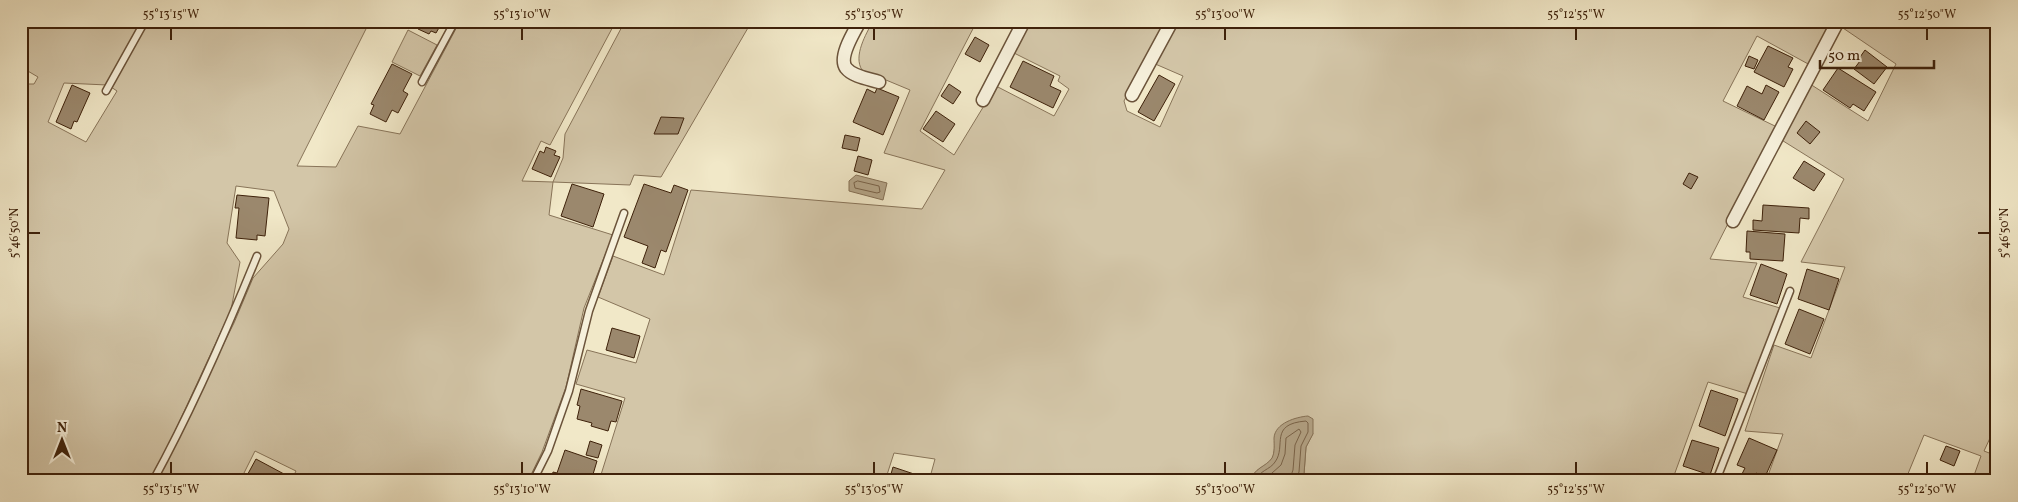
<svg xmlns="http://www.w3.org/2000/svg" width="2018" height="502" viewBox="0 0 2018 502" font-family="Vollkorn,serif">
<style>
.green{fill:#d3c6a8;stroke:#887459}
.water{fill:#b4a487;stroke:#857055}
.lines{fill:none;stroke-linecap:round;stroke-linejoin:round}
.shore{stroke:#796248;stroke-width:1}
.building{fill:#9b886d;stroke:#3e210a}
.service-casing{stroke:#6b533a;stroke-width:9}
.minor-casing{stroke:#6b533a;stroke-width:15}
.service{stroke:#f6f0db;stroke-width:6}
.minor{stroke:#f6f0db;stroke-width:12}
.ticks{fill:none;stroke:#3e210a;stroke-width:2}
.neatline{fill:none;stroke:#3e210a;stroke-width:2}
.ticks-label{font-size:12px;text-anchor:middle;fill:#3e210a}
</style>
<rect width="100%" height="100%" fill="#f1e8c8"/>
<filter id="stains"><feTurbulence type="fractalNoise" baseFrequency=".004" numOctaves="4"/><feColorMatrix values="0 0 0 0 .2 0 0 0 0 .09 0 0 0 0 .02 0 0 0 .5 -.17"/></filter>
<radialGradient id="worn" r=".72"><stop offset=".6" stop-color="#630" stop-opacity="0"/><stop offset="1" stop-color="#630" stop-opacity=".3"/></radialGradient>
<path class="green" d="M21 21H142L107 85 64 83 48 122 86 142 117 91 111 87 147 21H370L297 166 336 167 358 126 400 134 460 21H616L550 145 541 141 522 181 553 182 563 158 565 134 625 21H752L661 177 634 175 630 185 553 182 549 215 613 235 584 308 566 387 542 452 528 481H291L296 471 255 451 240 481H155L234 323 253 278 283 244 289 229 274 191 236 186 227 243 240 262 231 310 169 444 149 481H21V84H34L38 77 21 67Z
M873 21H977L920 131 954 155 996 86 1054 116 1069 89 1058 81 1060 76 1014 53 1031 21H1165L1124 101 1127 111 1160 127 1183 76 1153 63 1176 21H1833L1810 65 1757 36 1723 101 1777 127 1710 259 1757 263 1743 297 1780 308 1748 394 1708 382 1672 481H1299L1304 474 1306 447 1313 433 1275 435C1274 442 1276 454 1271 460 1264 468 1253 469 1251 481H929L935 459 894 453 885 481H599L625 398 576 384 587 350 636 363 650 319 598 297 613 256 664 275 691 190 922 209 945 170 884 153 910 90 862 70C853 56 866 34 873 21Z
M1843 21H1997V423L1984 451 1997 456V481H1972L1981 456 1924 435 1905 481H1766L1783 434 1745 431 1774 345 1811 358 1845 267 1801 262 1844 179 1780 139 1810 84 1868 121 1896 64 1840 26Z
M408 30 437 45 420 76 392 62Z"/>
<path class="water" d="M856 175 887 183 883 200 849 191V181Z
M1308 416 1313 419V434L1306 447 1304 474 1299 481H1251C1253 468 1266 467 1272 458 1275 452 1274 445 1274 438 1275 423 1296 417 1308 416Z"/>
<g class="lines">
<path class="shore" d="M858 181 879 186 880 192 877 193 855 188 854 183Z
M1256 481C1259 470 1270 470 1275 462 1287 446 1268 424 1306 421L1308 423V432L1301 446 1299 472 1295 481
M1263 481 1281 465 1285 454 1286 438 1299 429 1301 432 1295 445 1293 470 1289 481"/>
</g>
<path class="building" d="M416 21H447L444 27 440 26 436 33 431 31 429 34 418 29 420 26 415 24Z
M975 37 989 45 980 62 965 54Z
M1768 46 1793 58 1788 67 1793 69 1784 87 1754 72Z
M1865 50 1887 67 1874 84 1854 69 1860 61 1858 60Z
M1749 56 1758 60 1754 69 1745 66Z
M1023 61 1054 76 1050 86 1061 91 1053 108 1010 87Z
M392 64 412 74 403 91 408 94 398 113 392 110 386 122 370 114 374 105 371 104Z
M1838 68 1876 92 1864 111 1853 104 1850 108 1823 90Z
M1159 75 1175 84 1154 121 1138 112Z
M949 84 961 92 953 104 941 96Z
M72 85 90 93 77 122 74 121 71 129 56 122Z
M1766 85 1779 92 1764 120 1737 106 1747 86 1762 94Z
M877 88 899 97 883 135 853 122 867 89 875 93Z
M936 111 955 124 943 142 923 129Z
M661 117 684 118 678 134H654Z
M1806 121 1820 132 1810 144 1797 133Z
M845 135 860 138 857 151 842 148Z
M546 147 556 151 554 155 560 157 551 177 532 169 540 151 544 153Z
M858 156 872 160 868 175 854 171Z
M1804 161 1825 174 1814 191 1793 178Z
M1689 173 1698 177 1691 189 1683 184Z
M572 184 604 194 593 227 561 216Z
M644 184 671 193 674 185 688 190 666 252 661 250 655 268 642 263 648 246 624 237Z
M237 195 269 198 265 236 257 235V240L236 238 239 208H235Z
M1763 205 1809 208V219L1800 218 1799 233 1753 230V220L1762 221Z
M1747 231 1785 234 1783 261 1750 259V252H1746Z
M1761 264 1787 274 1777 304 1750 295Z
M1807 269 1839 279 1829 310 1798 299Z
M1799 309 1824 319 1810 354 1785 344Z
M612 328 640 336 634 358 606 350Z
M581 389 622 401 616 422 611 421 608 431 591 426 592 423 577 419 580 406 577 405Z
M1711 390 1738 399 1725 436 1699 426Z
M1749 438 1777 450 1765 477 1756 473 1754 479 1742 474 1745 468 1737 465Z
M1692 440 1719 448 1710 475 1683 466Z
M590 441 602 445 598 458 586 455Z
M1946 446 1960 451 1954 466 1940 460Z
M565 450 597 461 591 481H551L553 472 557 473Z
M256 459 284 474 281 481H244Z
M893 467 920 476 919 481H889Z
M1908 474 1925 481H1906Z
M1680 477 1707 478V481H1680Z"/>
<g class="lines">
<defs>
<path id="service" d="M422 82 455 21
M106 91 145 21
M153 481C193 408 226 332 257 256
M533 481 548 451 569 391 589 311 624 213
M1716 481 1790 291"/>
<path id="minor" d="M860 21C854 32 838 57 846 68 853 77 870 79 879 82
M1132 95 1172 21
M983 100 1024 21
M1733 221 1838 21"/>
</defs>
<use href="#service" class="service-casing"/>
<use href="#minor" class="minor-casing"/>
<use href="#service" class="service"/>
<use href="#minor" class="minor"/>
</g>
<path class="ticks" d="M171 28V40M522 28V40M874 28V40M1225 28V40M1576 28V40M1927 28V40M28 233H40M1978 233H1990M171 462V474M522 462V474M874 462V474M1225 462V474M1576 462V474M1927 462V474"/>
<rect width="2018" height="502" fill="none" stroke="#f1e8c8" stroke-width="55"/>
<g transform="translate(62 440)" stroke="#f6f0db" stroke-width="4" paint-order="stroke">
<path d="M0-4L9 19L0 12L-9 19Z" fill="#3e210a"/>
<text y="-8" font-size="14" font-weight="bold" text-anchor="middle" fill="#3e210a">N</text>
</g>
<path d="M1820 60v8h114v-8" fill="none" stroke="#3e210a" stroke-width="2.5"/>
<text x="1828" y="60" font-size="15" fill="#3e210a" stroke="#f6f0db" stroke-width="4" paint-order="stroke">50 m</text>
<rect x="28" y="28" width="1962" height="446" class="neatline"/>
<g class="ticks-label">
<text x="171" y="18">55°13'15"W</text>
<text x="522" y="18">55°13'10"W</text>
<text x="874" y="18">55°13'05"W</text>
<text x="1225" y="18">55°13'00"W</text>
<text x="1576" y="18">55°12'55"W</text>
<text x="1927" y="18">55°12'50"W</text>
<text transform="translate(14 233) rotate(-90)" y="4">5°46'50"N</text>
<text transform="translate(2004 233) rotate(-90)" y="4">5°46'50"N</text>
<text x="171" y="493">55°13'15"W</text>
<text x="522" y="493">55°13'10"W</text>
<text x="874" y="493">55°13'05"W</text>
<text x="1225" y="493">55°13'00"W</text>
<text x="1576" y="493">55°12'55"W</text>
<text x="1927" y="493">55°12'50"W</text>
</g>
<rect width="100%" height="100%" filter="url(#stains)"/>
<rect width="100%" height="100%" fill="url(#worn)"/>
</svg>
